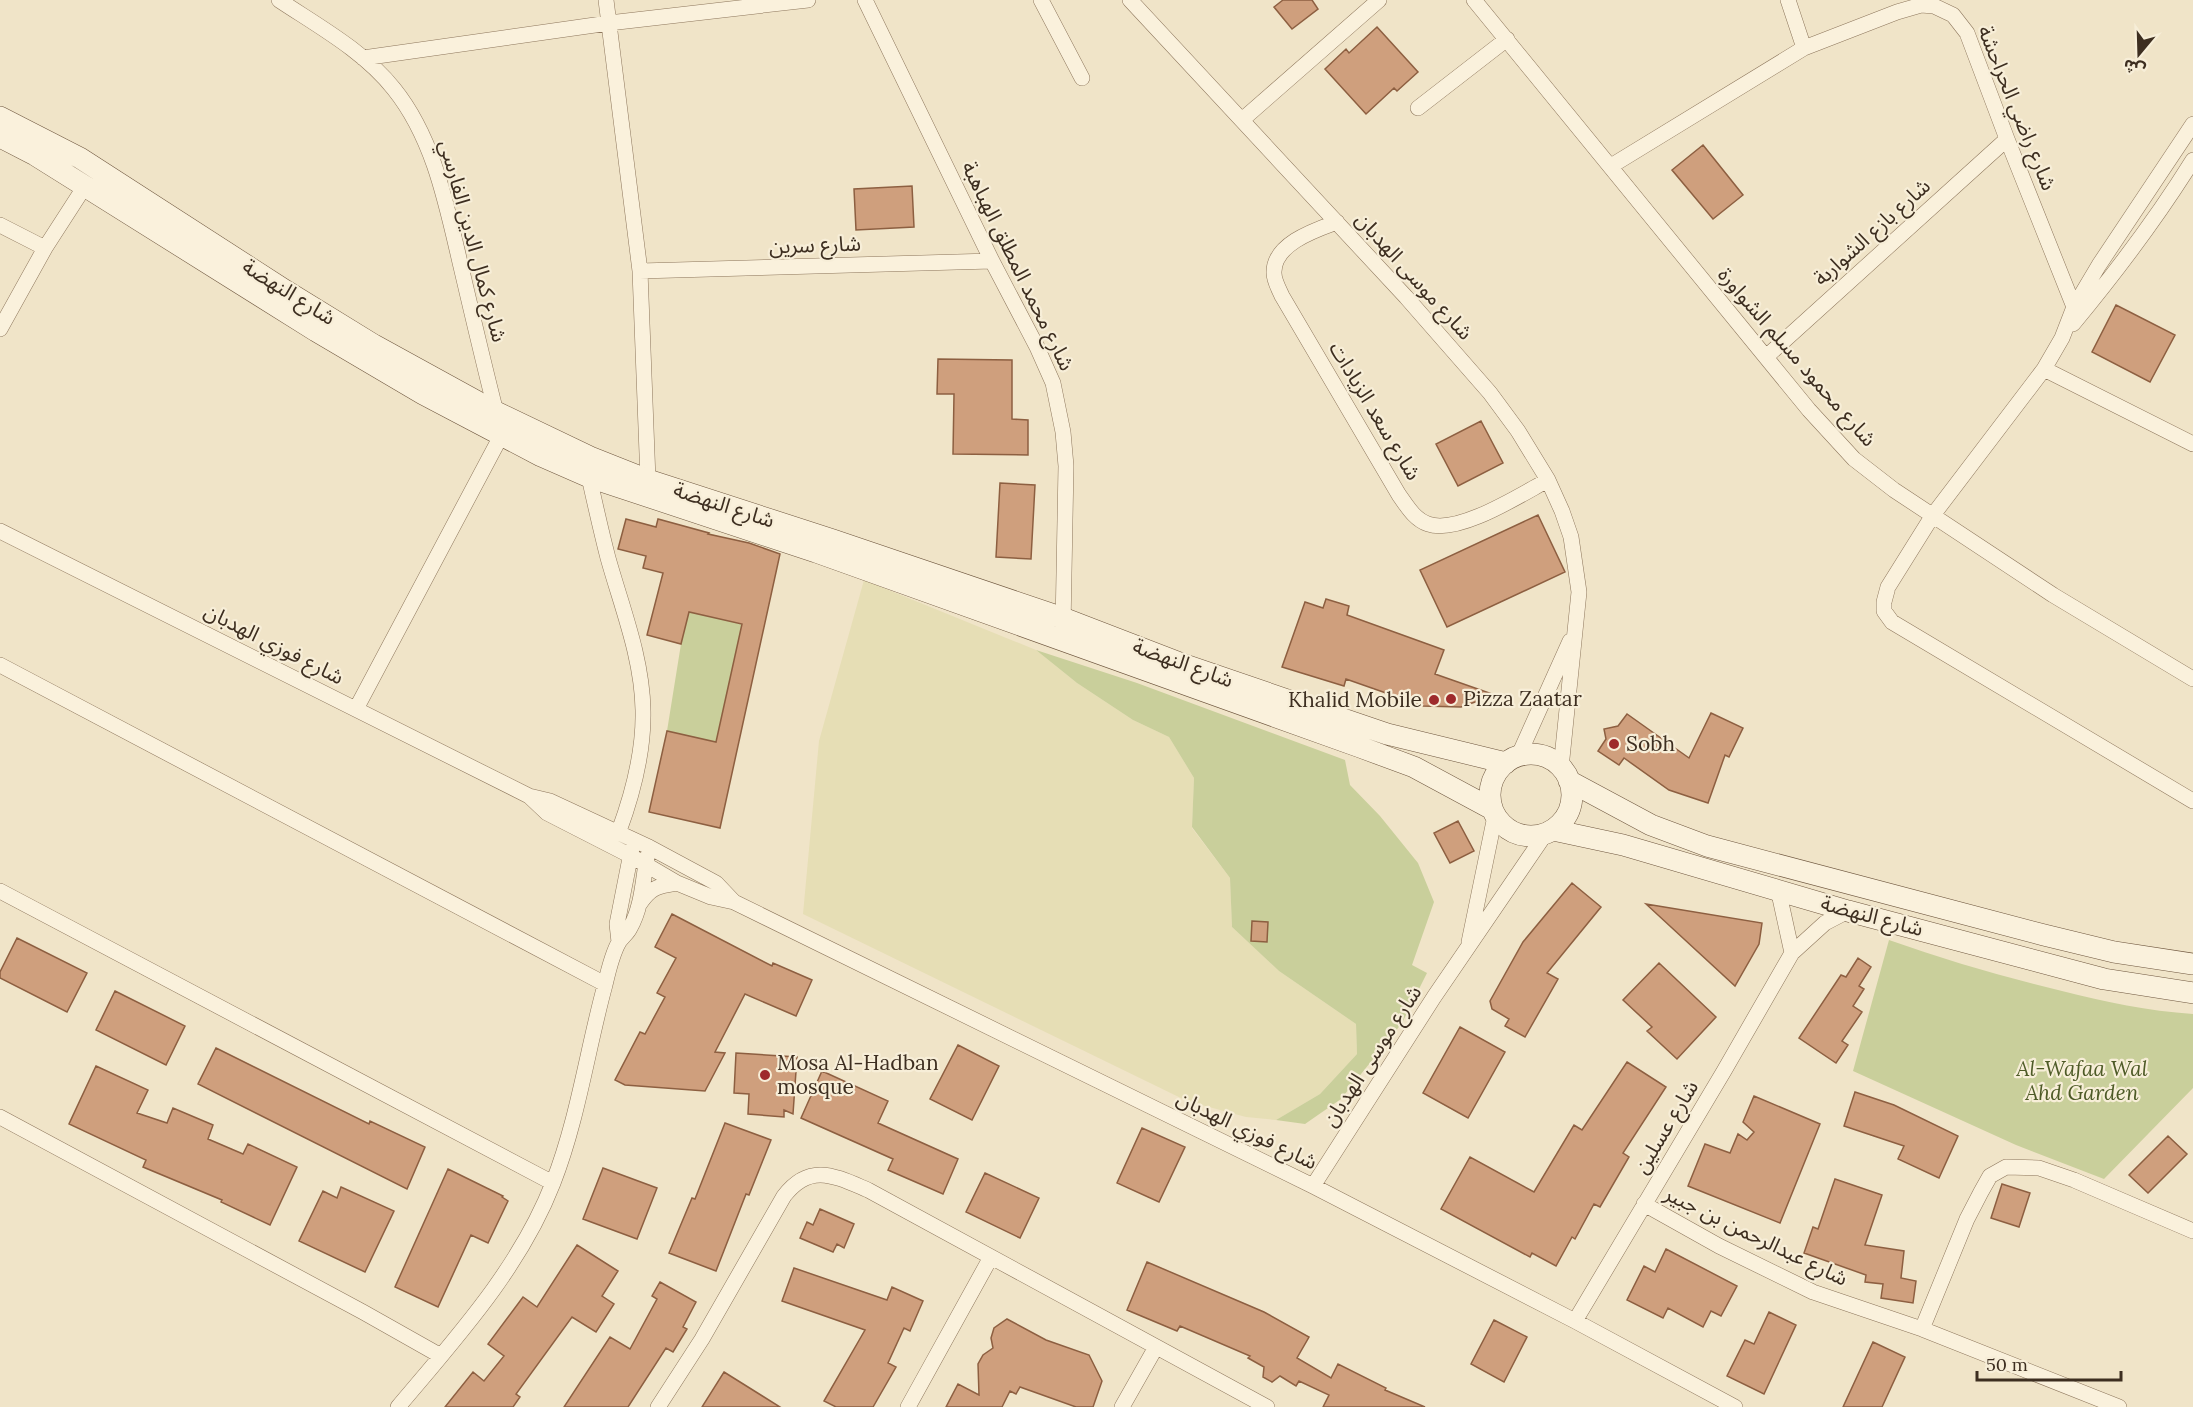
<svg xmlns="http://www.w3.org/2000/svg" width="2193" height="1407" viewBox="0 0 2193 1407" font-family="Lora,'Noto Sans Arabic',serif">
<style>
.farmland{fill:#e6deb5}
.green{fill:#c9cf9b}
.building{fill:#cf9f7d;stroke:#8d5f41;stroke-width:1.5}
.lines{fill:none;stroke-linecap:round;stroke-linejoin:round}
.street-casing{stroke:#8d765c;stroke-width:16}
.secondary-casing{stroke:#6f573f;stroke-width:22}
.street{stroke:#faf1dc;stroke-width:15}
.secondary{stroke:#faf1dc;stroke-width:21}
.poi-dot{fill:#9e2a2b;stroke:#f7eed8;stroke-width:2}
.labels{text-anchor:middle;stroke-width:4.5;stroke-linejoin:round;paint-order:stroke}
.street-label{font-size:21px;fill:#3d2e20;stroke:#f7eed8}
.poi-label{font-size:21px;fill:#3d2e20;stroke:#f7eed8;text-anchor:start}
.park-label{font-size:21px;font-style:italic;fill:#4d5a26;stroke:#f7eed8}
</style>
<rect width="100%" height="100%" fill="#f0e4c8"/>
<path class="farmland" d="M864 580 1036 650 1077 683 1133 720 1169 737 1194 778 1192 828 1230 878 1232 927 1279 971 1356 1024 1357 1054 1320 1094 1276 1120 1246 1117 1187 1101 803 914 819 741Z"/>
<path class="green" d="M709 533 721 537 704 615 742 624 716 742 667 731 681 644Z
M1036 650 1137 683 1345 760 1350 785 1380 816 1418 863 1434 902 1412 965 1427 973 1402 1023 1341 1099 1305 1124 1276 1120 1320 1094 1357 1054 1356 1024 1279 971 1232 927 1230 878 1192 827 1194 778 1169 737 1133 720 1077 683Z
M1889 940C1946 960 2003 977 2062 991 2105 1002 2148 1011 2193 1014V1088L2104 1179 2016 1145 1853 1071Z"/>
<path class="building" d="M1283 0H1312L1318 9 1292 29 1274 7Z
M1377 27 1418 72 1397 91 1394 88 1366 114 1325 69 1346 49 1349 53Z
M1703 145 1743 195 1713 219 1672 170Z
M912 186 914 227 856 230 854 189Z
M2116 305 2175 335 2150 382 2092 352Z
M938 359 1012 360V419L1028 420V455L953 454 954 394H937Z
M1481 421 1503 463 1458 486 1436 444Z
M1000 483 1035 485 1031 559 996 557Z
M1538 515 1565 572 1447 627 1420 570Z
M626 519 656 527 658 519 709 533 708 534 749 543 780 554 720 828 649 812 667 731 716 742 742 624 689 612 681 644 647 635 663 573 643 568 646 556 618 549Z
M1326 599 1349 606 1347 615 1444 650 1435 674 1495 695 1461 707 1423 706 1346 679 1344 686 1282 667 1305 602 1323 608Z
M1711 713 1743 728 1729 757 1725 755 1708 803 1669 790 1624 758 1619 765 1598 751 1606 739 1604 729 1618 726 1627 714 1689 758Z
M1458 821 1474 851 1450 863 1434 833Z
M1572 883 1601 907 1547 973 1558 979 1525 1037 1505 1026 1509 1019 1492 1009 1490 1001 1523 942Z
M1646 904 1762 923 1759 944 1735 986Z
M672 914 772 966 773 963 812 980 796 1016 745 994 715 1052 725 1053 705 1091 625 1085 615 1080 640 1032 645 1034 665 997 657 993 676 958 655 947Z
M1252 921 1268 922 1267 942 1251 941Z
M17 938 87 973 67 1012 0 978V972Z
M1858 958 1871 967 1859 986 1864 989 1853 1006 1862 1012 1842 1041 1848 1045 1836 1063 1799 1038 1841 975 1846 977Z
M1659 963 1716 1017 1677 1059 1647 1031 1652 1027 1623 1000Z
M115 991 185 1026 166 1065 96 1030Z
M1460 1027 1505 1052 1468 1118 1423 1093Z
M958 1045 999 1066 972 1120 930 1099Z
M216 1048 369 1124 370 1121 425 1147 407 1189 198 1084Z
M736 1053 797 1057 793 1114 784 1110V1117L748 1114 749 1094 734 1093Z
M1627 1062 1666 1087 1623 1153 1629 1157 1600 1207 1594 1204 1575 1239 1572 1237 1556 1266 1532 1253 1530 1257 1441 1209 1470 1157 1534 1192 1574 1125 1582 1130Z
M96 1066 148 1090 137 1113 167 1123 173 1108 213 1125 208 1139 243 1154 248 1144 297 1167 270 1225 221 1202 222 1200 143 1167 146 1160 69 1124Z
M822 1071 888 1101 878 1123 958 1159 943 1194 888 1170 893 1159 801 1118Z
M1855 1092 1894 1105 1958 1136 1939 1178 1898 1159 1904 1146 1844 1126Z
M1754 1096 1820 1124 1780 1223 1688 1186 1705 1144 1730 1153 1738 1134 1747 1140 1754 1132 1743 1122Z
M725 1123 771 1140 749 1195 746 1194 716 1271 669 1253 692 1198 695 1199Z
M1142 1128 1185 1147 1159 1202 1117 1183Z
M2168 1136 2187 1154 2148 1193 2129 1175Z
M603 1168 657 1188 637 1239 583 1219Z
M448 1169 503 1196 502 1197 508 1201 488 1243 471 1235 438 1307 395 1287Z
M985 1173 1039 1198 1020 1238 966 1212Z
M1835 1179 1882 1195 1865 1245 1904 1251 1901 1278 1916 1281 1913 1303 1881 1298 1883 1284 1865 1282 1866 1275 1804 1253 1813 1227 1818 1229Z
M2002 1184 2030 1193 2019 1227 1991 1218Z
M341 1187 394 1211 365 1272 299 1241 323 1191 337 1198Z
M820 1209 854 1224 844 1248 837 1244 833 1252 800 1238 807 1222 813 1225Z
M577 1245 618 1271 602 1296 614 1304 596 1332 572 1317 516 1394 520 1397 513 1407H445L473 1372 484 1381 504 1356 488 1344 523 1297 537 1307Z
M1666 1249 1737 1286 1721 1316 1711 1311 1703 1327 1668 1308 1663 1318 1627 1300 1644 1266 1655 1272Z
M1147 1262 1264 1312 1309 1337 1297 1358 1331 1378 1338 1364 1386 1388 1385 1390 1425 1407H1323L1329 1395 1299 1381 1296 1386 1280 1376 1272 1382 1263 1377 1264 1367 1248 1358 1250 1356 1180 1326 1177 1331 1127 1310Z
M794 1268 887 1300 892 1287 923 1301 910 1331 904 1328 888 1363 896 1367 873 1407H836L824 1401 865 1330 782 1301Z
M660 1282 696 1302 683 1327 687 1329 673 1352 666 1348 628 1407H564L610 1337 630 1349 657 1299 652 1296Z
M1769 1312 1796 1325 1764 1394 1727 1376 1745 1340 1754 1344Z
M1007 1319 1046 1340 1089 1355 1102 1381 1093 1407H1076L1020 1387 1016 1394 1010 1391 1002 1407H946L958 1384 979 1395 978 1364 983 1355 993 1348 991 1338 994 1328Z
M1494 1320 1527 1337 1504 1382 1471 1364Z
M1873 1342 1905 1357 1882 1407H1843Z
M724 1372 780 1407H702Z"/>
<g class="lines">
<defs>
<path id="street" d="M279 0C318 26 364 51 394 89 435 140 447 208 462 271 473 318 484 365 496 412
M606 0 640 271 648 480
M865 0 992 261 1037 347 1053 383 1063 432 1066 466 1063 627
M1041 0 1082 78
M1130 0 1406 297 1490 393 1518 431 1548 480 1562 511 1571 537 1579 592 1561 768
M1474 0 1809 410 1854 459 1894 490 2053 595 2193 679
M1788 0 1804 48
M363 58 609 23 808 0
M1418 108 1507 39
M1242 120 1379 0
M2193 124 2099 265 2074 307 2062 338 2044 369 1933 515 1888 587 1884 602V611L1892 622 2193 801
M1611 166 1804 48 1897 12 1921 5 1934 6 1953 15 1967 33 2007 139 2074 307
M1337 222C1315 230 1273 244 1274 273 1274 281 1279 289 1282 296L1399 495C1407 506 1414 519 1428 524 1458 535 1520 495 1548 480
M0 225 45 248
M640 271 992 261
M2073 324C2116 272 2157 218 2193 160
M0 329 45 248 85 186
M1766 357 2007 139
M2044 369 2193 444
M589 477C595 504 601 531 608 558 622 608 642 657 643 710 644 750 633 793 619 831
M0 531 529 796 550 801 649 847 716 883 734 902
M0 665 605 984
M356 709 501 436
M1518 757 1570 641
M529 796 547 813 631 856 677 883 711 897 734 902 1313 1186 1575 1321 1735 1407
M1778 889 1792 953
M0 891 553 1183
M639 905C650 888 657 886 677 883
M619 942 617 924 632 848
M1469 942 1495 816
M0 1117 363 1312 441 1356
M1313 1186 1434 997 1546 833
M1644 1204 1719 1246 1813 1292 1922 1329 2119 1407
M1575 1321 1724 1071 1792 953 1825 923 1848 911
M1922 1329 1967 1219 1981 1192 1990 1176 2006 1167 2039 1168 2074 1180 2193 1231
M398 1407C456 1338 520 1268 553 1183 578 1119 587 1051 605 985 608 972 612 954 619 942 622 937 628 933 630 928 642 907 643 880 647 857
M658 1407 702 1339 784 1196C810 1162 835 1176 868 1190L1267 1407
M908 1407 991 1257
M1122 1407 1156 1347"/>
<path id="secondary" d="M0 117 80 158 283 289 374 345 496 412 590 457 648 480 833 540 1063 618 1185 665 1387 734 1506 763
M0 137 35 155 316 331 423 394 541 456 589 477 816 552 1360 747 1414 767 1492 809
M1490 795a41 41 0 1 1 82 0a41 41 0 1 1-82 0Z
M1569 781 1651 825 1707 846 2044 935 2114 952 2193 964
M1553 830 1623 845 1848 911 2104 979 2193 993"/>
</defs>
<use href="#street" class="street-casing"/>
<use href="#secondary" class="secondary-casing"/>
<use href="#street" class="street"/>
<use href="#secondary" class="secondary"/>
</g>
<g class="poi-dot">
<circle cx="1451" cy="699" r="6"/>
<circle cx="1434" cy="700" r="6"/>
<circle cx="1614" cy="744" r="6"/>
<circle cx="765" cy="1075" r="6"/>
</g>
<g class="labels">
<g class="street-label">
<text transform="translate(2017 108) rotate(68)" y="7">شارع راضي الحراحشة</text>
<text transform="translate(1872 232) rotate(-42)" y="7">شارع بازع الشواربة</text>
<text transform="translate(473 241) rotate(75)" y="7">شارع كمال الدين الفارسي</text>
<text transform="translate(815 245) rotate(-2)" y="7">شارع سرين</text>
<text transform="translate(1018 266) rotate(64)" y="7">شارع محمد المطلق الهباهبة</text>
<text transform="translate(1414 276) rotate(48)" y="7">شارع موسى الهدبان</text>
<text transform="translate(289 292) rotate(32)" y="7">شارع النهضة</text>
<text transform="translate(1797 357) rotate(49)" y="7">شارع محمود مسلم الشواورة</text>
<text transform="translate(1375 411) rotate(59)" y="7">شارع سعد الزيادات</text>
<text transform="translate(724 505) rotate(18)" y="7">شارع النهضة</text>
<text transform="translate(274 644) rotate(27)" y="7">شارع فوزي الهدبان</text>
<text transform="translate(1183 663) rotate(20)" y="7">شارع النهضة</text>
<text transform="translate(1872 916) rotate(15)" y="7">شارع النهضة</text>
<text transform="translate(1372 1056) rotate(-57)" y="7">شارع موسى الهدبان</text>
<text transform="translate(1666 1127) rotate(-59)" y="7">شارع عسلين</text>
<text transform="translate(1247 1130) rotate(26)" y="7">شارع فوزي الهدبان</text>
<text transform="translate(1756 1236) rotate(26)" y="7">شارع عبدالرحمن بن جبير</text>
</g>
<g class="poi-label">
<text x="1463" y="706">Pizza Zaatar</text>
<text x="1422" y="707" text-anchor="end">Khalid Mobile</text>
<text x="1626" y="751">Sobh</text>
<text x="777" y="1070">Mosa Al-Hadban<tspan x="777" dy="24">mosque</tspan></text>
</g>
<g class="park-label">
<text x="2082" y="1076">Al-Wafaa Wal<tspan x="2082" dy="24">Ahd Garden</tspan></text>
</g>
</g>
<g transform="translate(2139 54) rotate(199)" stroke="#f7eed8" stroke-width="4.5" paint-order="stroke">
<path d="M0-4.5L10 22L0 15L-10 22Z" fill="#3d2e20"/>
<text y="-9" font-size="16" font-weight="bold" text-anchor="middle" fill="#3d2e20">ش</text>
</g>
<path d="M1977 1371v9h144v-9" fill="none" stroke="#3d2e20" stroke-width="3"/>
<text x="1986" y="1371" font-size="18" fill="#3d2e20" stroke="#f7eed8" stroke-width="4.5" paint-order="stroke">50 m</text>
</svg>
